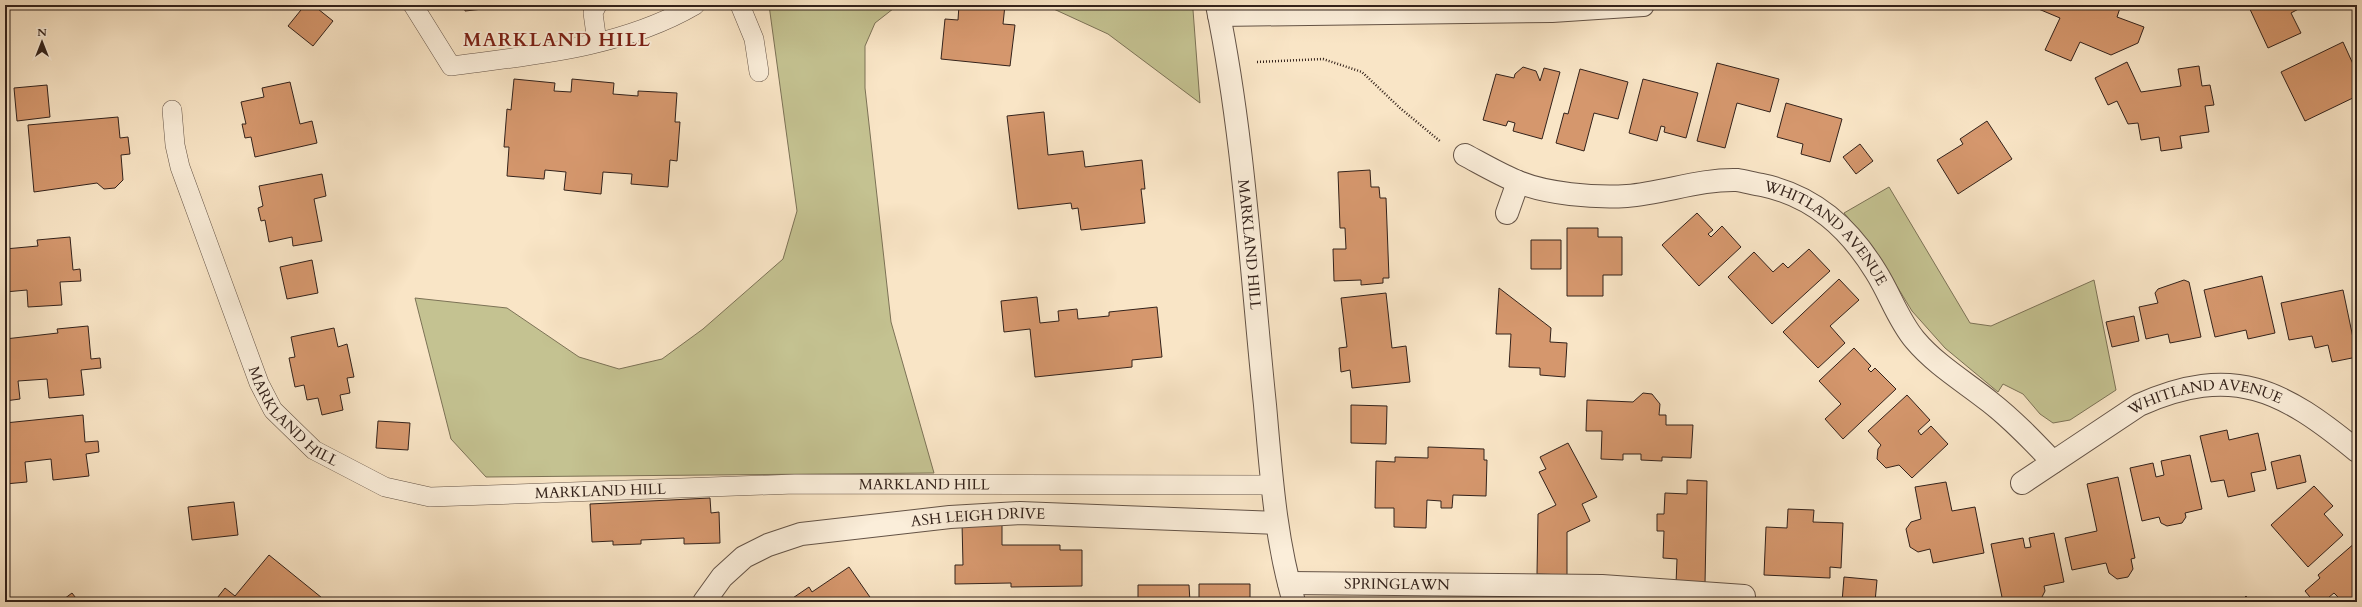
<svg xmlns="http://www.w3.org/2000/svg" width="2362" height="607" viewBox="0 0 2362 607" font-family="Cardo,serif">
<style>
.green{fill:#c4c291;stroke:#7c7256}
.building{fill:#d5976d;stroke:#33221b}
.lines{fill:none;stroke-linecap:round;stroke-linejoin:round}
.service-casing{stroke:#645346;stroke-width:20}
.minor-casing{stroke:#645346;stroke-width:24}
.path{stroke:#33221b;stroke-width:2.5;stroke-dasharray:1 2;stroke-linecap:butt}
.service{stroke:#fbeeda;stroke-width:19}
.minor{stroke:#fbeeda;stroke-width:22}
.labels{text-anchor:middle;stroke-width:3.5;stroke-linejoin:round;paint-order:stroke}
.street-label{font-size:15px;fill:#33221b;stroke:#fbeeda}
.district-label{font-size:19px;font-weight:bold;letter-spacing:1px;fill:#7a1f14;stroke:#fbeeda}
</style>
<rect width="100%" height="100%" fill="#f9e5c6"/>
<filter id="stains"><feTurbulence type="fractalNoise" baseFrequency=".005" numOctaves="4"/><feColorMatrix values="0 0 0 0 .2 0 0 0 0 .09 0 0 0 0 .02 0 0 0 .5 -.17"/></filter>
<radialGradient id="worn" r=".72"><stop offset=".6" stop-color="#630" stop-opacity="0"/><stop offset="1" stop-color="#630" stop-opacity=".3"/></radialGradient>
<path class="green" d="M769 5H898L875 23 865 46V88L891 322 934 473 486 477 451 439 415 298 507 308 579 357 619 369 662 359 703 329 783 259 797 211Z
M1045 5H1189L1193 10 1200 103 1108 34Z
M1889 187 1970 323 1991 326 2094 280 2116 390 2070 420 2053 423 2040 414 2023 394 2003 384 1998 392 1945 348 1912 311 1873 247 1844 213Z"/>
<path class="building" d="M305 5H313L333 21 313 46 288 26Z
M464 5H519L465 11Z
M959 5H1005L1003 24 1015 25 1010 66 941 59 945 19 958 20Z
M2029 5H2121L2117 17 2144 27 2138 43 2111 55 2080 42 2071 61 2045 50 2060 18Z
M2248 5H2306L2291 13 2301 33 2268 48Z
M2343 42 2353 64 2357 62V96L2305 121 2281 72Z
M2127 62 2141 92 2181 86 2178 69 2199 66 2202 86 2210 85 2214 105 2205 106 2209 132 2180 136 2182 148 2161 151 2159 137 2141 140 2138 123 2128 124 2117 101 2108 105 2095 78Z
M1717 63 1779 79 1770 112 1737 103 1725 148 1697 141Z
M1523 67 1536 71 1540 81 1544 68 1560 72 1542 139 1513 131 1515 123 1508 121 1506 126 1483 120 1496 74 1514 78 1515 74Z
M1580 69 1628 82 1618 119 1594 113 1584 151 1556 143 1564 113 1568 114Z
M514 79 555 83 554 91 571 92 572 79 614 83 613 94 638 96V91L677 93 675 122H680L677 161 670 160 668 187 631 184 632 174 603 172 601 194 564 190 566 172 545 170 544 179 507 176 509 147H504L507 109 511 110Z
M1643 79 1698 93 1686 138 1664 132 1665 127 1661 126 1657 141 1629 133Z
M290 82 300 124 312 121 317 143 255 157 251 137 245 138 242 124H246L241 102 264 97 262 88Z
M47 85 50 117 17 121 14 88Z
M1786 103 1842 119 1830 162 1801 154 1803 144 1777 137Z
M1044 112 1048 155 1083 151 1085 167 1142 160 1145 189H1141L1145 223 1081 230 1078 208 1072 209 1071 203 1018 209 1007 116Z
M118 117 120 138 128 137 130 154 121 155 123 180 115 188 104 189 97 183 34 192 28 125Z
M1987 121 2012 159 1958 194 1937 160 1963 144 1960 139Z
M1860 144 1873 161 1856 174 1843 157Z
M1370 170 1371 187H1379L1380 198H1386L1389 278H1383V283L1361 285V280L1334 281 1333 249H1346L1345 228H1340L1338 172Z
M322 174 326 196 314 199 322 241 293 246 292 237 269 242 265 220 261 221 258 208 263 206 259 186Z
M1697 213 1713 230 1708 234 1711 237 1722 226 1741 247 1699 286 1662 245Z
M1567 228H1598V237H1622V275H1603V296H1567Z
M70 237 73 270 80 269 81 281 60 282 62 305 28 307 27 290 5 292V249L38 246 37 240Z
M1531 240H1561V269H1531Z
M1809 249 1830 271 1772 324 1728 277 1754 252 1773 272 1783 263 1788 268Z
M312 260 318 293 287 299 280 267Z
M2262 276 2275 333 2248 339 2246 330 2215 337 2204 290Z
M1839 279 1859 300 1830 326 1845 343 1818 368 1783 332Z
M2184 280 2189 282 2201 337 2170 343 2168 334 2146 339 2139 307 2158 303 2155 293 2158 289Z
M1499 288 1551 328 1550 342 1567 343 1565 377 1540 375V368L1509 367 1511 334H1496Z
M2343 290 2357 357 2332 362 2328 345 2315 348 2312 336 2289 340 2281 303Z
M1386 293 1392 348 1406 346 1410 382 1352 388 1350 370 1341 372 1339 348 1347 347 1341 298Z
M1037 297 1040 323 1059 321 1058 311 1077 309 1078 319 1109 316V312L1157 307 1162 357 1132 360V367L1035 377 1030 329 1004 332 1001 301Z
M2134 316 2139 341 2112 347 2106 322Z
M88 326 91 359 100 358 101 368 81 370 84 395 49 398 47 379 18 381 20 399 5 401V339L58 333 57 329Z
M334 328 338 347 347 344 354 377 347 378 350 393 340 395 343 410 322 415 318 398 307 400 304 385 295 387 289 358 295 357 291 337Z
M1854 348 1871 366 1868 369 1871 372 1875 368 1896 389 1843 439 1825 419 1841 404 1819 381Z
M1643 393 1652 394 1660 404 1659 415H1666V425H1693L1691 458 1662 457V461L1641 460V454H1623V460L1601 459 1602 431H1586L1587 400 1633 402Z
M1907 395 1930 420 1918 431 1921 435 1931 426 1948 444 1912 478 1899 465 1886 468 1877 459 1878 449 1881 445 1868 431Z
M1351 405 1387 406 1386 444 1351 443Z
M83 415 85 442 98 441 99 452 86 454 89 476 53 480 51 459 25 462 27 482 5 484V423Z
M378 421 410 423 408 450 376 448Z
M2227 430 2229 440 2258 433 2266 470 2251 473 2255 491 2228 497 2224 480 2211 482 2200 436Z
M1568 443 1597 497 1582 504 1590 521 1567 532V575L1537 574 1538 514 1556 505 1539 472 1546 469 1540 457Z
M1428 447 1484 449V460H1487L1486 496 1453 495 1452 508H1441V501L1427 500 1426 528 1394 527V508H1375L1376 461 1395 462V457L1428 458Z
M2190 455 2202 509 2185 513 2186 517 2182 523 2167 526 2161 523 2159 517 2142 521 2130 468 2153 463 2156 477 2164 475 2161 461Z
M2300 455 2306 482 2277 489 2271 462Z
M2118 477 2135 558 2131 559 2133 569 2128 577 2117 579 2109 573 2106 563 2072 570 2065 538 2097 531 2087 484Z
M1687 480 1707 481 1705 584H1676L1677 559 1663 558 1664 531H1657V514H1664L1665 493 1687 494Z
M1946 482 1952 511 1975 507 1984 553 1933 563 1930 549 1918 552 1910 547 1906 529 1911 522 1921 519 1915 487Z
M2314 486 2333 506 2324 514 2343 535 2308 567 2271 525Z
M710 498 711 513 719 512 720 543 684 544V538L641 540V544L613 545V541L592 542 590 504Z
M234 502 238 535 192 540 188 507Z
M1788 509 1814 510 1813 522 1843 523 1841 568 1830 567V578L1764 575 1766 527 1787 528Z
M962 523H1002V545H1060V550H1082V586L1011 587V583L955 584V565H963Z
M2054 533 2064 582 2044 586 2045 591 2041 599 2003 602 1991 544 2023 538 2025 548 2031 547 2029 538Z
M2356 542 2357 602H2334L2339 598 2334 593 2323 602H2314L2305 591 2320 578 2318 575Z
M269 555 327 602H214L225 588 235 596Z
M849 567 872 600 869 602H787L809 587 812 592Z
M1844 577 1877 580 1875 602H1842Z
M1199 584H1250V602H1199Z
M1138 585H1189L1190 602H1138Z
M72 593 79 602H60Z
M2246 596 2251 602H2240Z"/>
<g class="lines">
<defs>
<g id="service">
<path d="M413 5 451 66C534 55 621 48 695 5"/>
<path d="M740 5 754 39 759 72"/>
<path d="M597 42 593 13 597 5"/>
<path id="s1" d="M172 110 175 145 180 167 259 383 273 410 314 450 385 487 430 497 795 484 1273 485"/>
</g>
<g id="minor">
<path id="s2" d="M1217 5C1244 136 1251 271 1265 405 1271 471 1275 538 1294 602"/>
<path d="M1219 15 1552 11 1643 5"/>
<path id="s3" d="M1465 155C1482 164 1499 174 1516 181 1545 194 1595 198 1627 196 1664 193 1700 179 1737 180 1745 181 1754 184 1762 185 1814 196 1849 228 1876 272 1890 294 1898 320 1915 340 1936 365 1965 382 1990 402 2013 420 2033 441 2053 462"/>
<path d="M1507 213 1518 182"/>
<path id="s4" d="M2022 483 2139 405C2233 363 2283 390 2357 451"/>
<path id="s5" d="M1289 583 1602 586 1744 596"/>
<path id="s6" d="M704 602 722 577 744 557 768 545 801 534 950 517 1020 513 1276 523"/>
</g>
</defs>
<use href="#service" class="service-casing"/>
<use href="#minor" class="minor-casing"/>
<path class="path" d="M1257 62 1323 59 1362 72 1400 108 1441 142"/>
<use href="#service" class="service"/>
<use href="#minor" class="minor"/>
</g>
<g class="labels">
<g class="street-label">
<text dy="5" stroke="none"><textPath href="#s3" startOffset="389">WHITLAND AVENUE</textPath></text>
<text dy="5" stroke="none"><textPath href="#s2" startOffset="242">MARKLAND HILL</textPath></text>
<text dy="5" stroke="none"><textPath href="#s4" startOffset="209">WHITLAND AVENUE</textPath></text>
<text dy="5" stroke="none"><textPath href="#s1" startOffset="336">MARKLAND HILL</textPath></text>
<text dy="5" stroke="none"><textPath href="#s1" startOffset="996">MARKLAND HILL</textPath></text>
<text dy="5" stroke="none"><textPath href="#s1" startOffset="672">MARKLAND HILL</textPath></text>
<text dy="5" stroke="none"><textPath href="#s6" startOffset="300">ASH LEIGH DRIVE</textPath></text>
<text dy="5" stroke="none"><textPath href="#s5" startOffset="108">SPRINGLAWN</textPath></text>
</g>
<g class="district-label">
<text x="557" y="46">MARKLAND HILL</text>
</g>
</g>
<rect width="2362" height="607" fill="none" stroke="#f9e5c6" stroke-width="20"/>
<rect x="6" y="6" width="2350" height="595" fill="none" stroke="#33221b" stroke-width="2"/>
<rect x="10" y="10" width="2342" height="587" fill="none" stroke="#33221b"/>
<g transform="translate(42 42)" stroke="#fbeeda" stroke-width="3" paint-order="stroke">
<path d="M0-3L7 15L0 10L-7 15Z" fill="#33221b"/>
<text y="-6" font-size="11" font-weight="bold" text-anchor="middle" fill="#33221b">N</text>
</g>
<rect width="100%" height="100%" filter="url(#stains)"/>
<rect width="100%" height="100%" fill="url(#worn)"/>
</svg>
